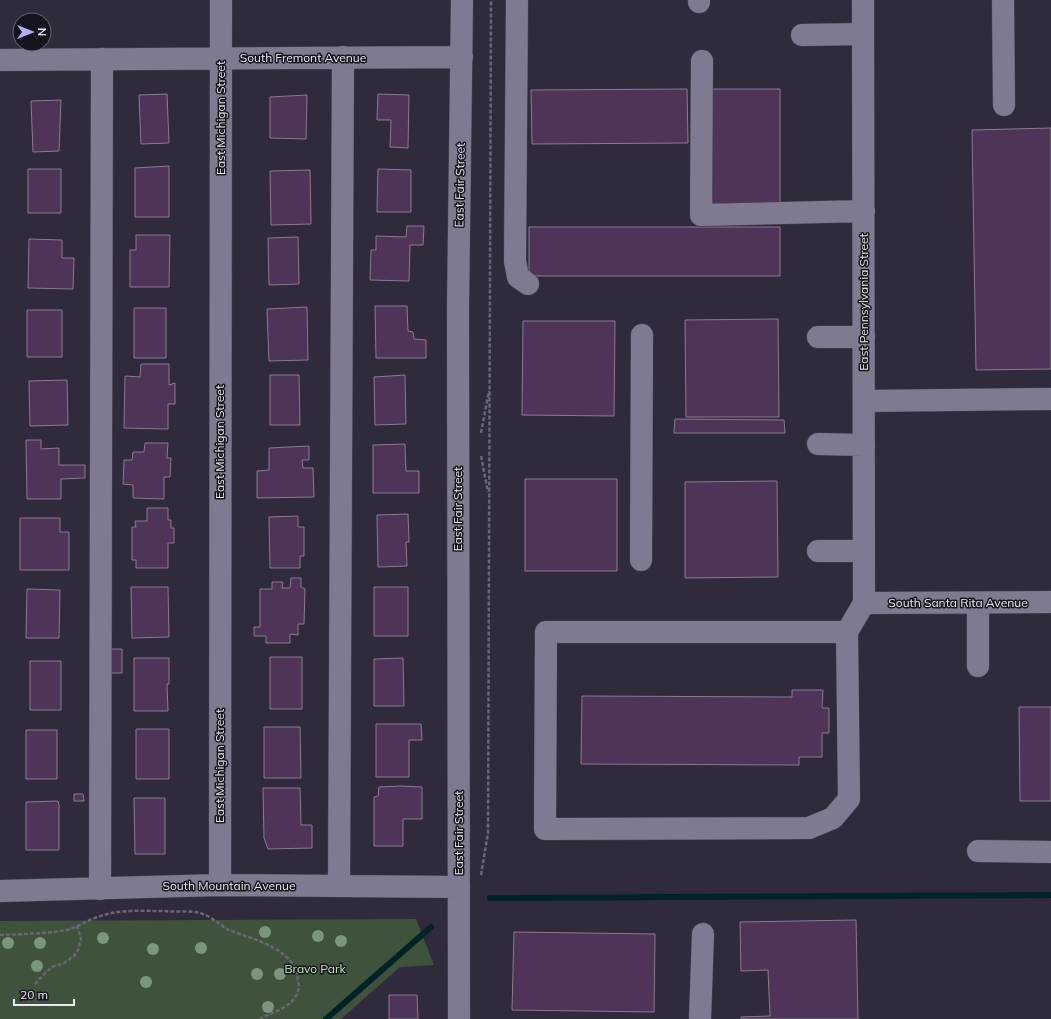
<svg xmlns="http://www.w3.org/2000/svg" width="1051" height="1019" viewBox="0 0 1051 1019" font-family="Mulish,sans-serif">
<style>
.green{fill:#3f533c}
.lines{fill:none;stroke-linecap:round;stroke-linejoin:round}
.stream{stroke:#002325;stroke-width:6}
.building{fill:#4e3456;stroke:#897c8e}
.minor-casing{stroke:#4a4655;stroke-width:23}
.path{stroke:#696675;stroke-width:2.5;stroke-dasharray:4 2;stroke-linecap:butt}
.minor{stroke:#7e7a8f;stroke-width:22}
.tree{fill:#7b967d}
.labels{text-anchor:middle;stroke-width:3;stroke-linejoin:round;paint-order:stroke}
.street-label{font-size:12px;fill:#eae8f4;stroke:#16151d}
.park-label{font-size:12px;fill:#b9eeb3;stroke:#16151d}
</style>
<rect width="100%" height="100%" fill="#2f2b3c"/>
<path class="green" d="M416 919 434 965 400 967 341 1019H0V921Z"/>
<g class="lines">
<path class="stream" d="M490 898 1051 895
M326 1019 431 927"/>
</g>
<path class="building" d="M687 89 688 143 532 144 531 90Z
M711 89H780V205L712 206Z
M167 94 169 143 141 144 139 95Z
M378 94 409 95 408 148 390 147 391 120H377Z
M307 95 306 139 270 138V97Z
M61 100 59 151 33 152 31 101Z
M1051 128V369L976 370 972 130Z
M169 166V217H135V168Z
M28 169H61V213H28Z
M378 169 411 170V212H377Z
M310 170 311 224 271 225 270 171Z
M407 226H424L423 245H410L409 281 370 280 371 250H376V236L406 237Z
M529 227H780V276H529Z
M136 235H170L169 287H130V250H136Z
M298 237 299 284 269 285 268 238Z
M29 239 62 240V258H74L73 289 28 288Z
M375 306H407L408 331 413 332 414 339 426 340V358H376Z
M307 307 308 360 269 361 267 309Z
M134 308H166V358H134Z
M27 310H62V357H27Z
M778 319 779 417H686L685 320Z
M523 321H615L614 416 522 415Z
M141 364H169V385L175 383V404H168V429L124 428 125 376 140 377Z
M270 375H299L300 425H270Z
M405 375 406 424 375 425 374 377Z
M67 380 68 425 30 426 29 381Z
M675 419 784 420 785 433H674Z
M26 440H41V449L59 448V465H85V478L61 479V499H27Z
M145 443H168L167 458H171L170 477H164V499L133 498V485L123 484 124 460H132L133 452H144Z
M405 444 406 471H419V493H373V445Z
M309 446V460H302L303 468H313L314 497 257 498V471L269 470V448Z
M525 479H617V571H525Z
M777 481 778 577 685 578V482Z
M147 508H168V520H171V528H174V543H168V568H136V560H132V527H136L135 521H147Z
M408 514 409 542H406L407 566 378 567 377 515Z
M298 516V527H304V556H300V568H270L269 517Z
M20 518H60V532H69V570H20Z
M291 578H301V587L305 589 304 624H298V635L290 634V643H266V636H254V627H260V589H272V582H283L282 588H290Z
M131 587H168L169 637 132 638Z
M374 587H408V636H374Z
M27 589 60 590 59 638H26Z
M108 649H122V673H108Z
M270 657H302V709H270Z
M134 658H169V684H167L168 711H134Z
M403 658 404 706H374V659Z
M30 661H61V710H30Z
M792 690H823L822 708H829V733H822V757H799V765L581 764 582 696 792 697Z
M1019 707H1051V801H1020Z
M376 724H421L422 740H409V777H376Z
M264 727H300L301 778H264Z
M136 729H169V779H136Z
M26 730H57V779H26Z
M401 786 422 787V819H403V846H374V797L378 796 379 787Z
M263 788H300L301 825H312V848L268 849 264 838Z
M74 794H83L84 801H74Z
M134 798H165V854H135Z
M58 801 59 805V850H26V802Z
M856 920 858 1019H741V1017L770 1016 768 970 741 971 740 922Z
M514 932 655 934 654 1012 512 1010Z
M389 995H417L418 1019H389Z"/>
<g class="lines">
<defs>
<path id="minor" d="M517 0 515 261 518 277 528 284
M863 0 864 603
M1003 0 1004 105
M699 2V0
M802 35 863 34
M0 60 462 57
M702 61 701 215 864 211
M818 337H864
M864 401 1051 399
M818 444 864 445
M818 551H864
M641 560 642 335
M864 603 1051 602
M978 603V666
M847 632H546L545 829 809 828 833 818 849 799 847 632 864 603
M978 851 1051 852
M220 885 221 0
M339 886 343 57
M100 889 102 59
M0 891 220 885 459 887
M459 1019 458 307 462 0
M700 1019 703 934"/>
</defs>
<use href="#minor" class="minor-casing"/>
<path class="path" d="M481 433 489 391
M481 456 488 492
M481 875 488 833 491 0
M0 935C22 934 45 934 67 930 78 927 87 920 98 917 118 909 142 911 164 911 174 912 185 911 195 912 208 913 218 924 229 930 254 940 296 948 298 981 299 986 299 992 296 996 289 1008 271 1013 260 1019
M35 984 47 971 54 966 63 964 74 956 78 950 81 939 77 926"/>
<use href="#minor" class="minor"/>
</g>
<g class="tree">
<circle cx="265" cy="932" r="6"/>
<circle cx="318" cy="936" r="6"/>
<circle cx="103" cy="938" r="6"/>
<circle cx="341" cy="941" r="6"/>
<circle cx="8" cy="943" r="6"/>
<circle cx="40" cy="943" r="6"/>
<circle cx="201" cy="948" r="6"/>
<circle cx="153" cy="949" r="6"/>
<circle cx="37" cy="966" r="6"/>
<circle cx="257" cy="974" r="6"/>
<circle cx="280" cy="974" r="6"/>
<circle cx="146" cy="982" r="6"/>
<circle cx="268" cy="1007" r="6"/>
</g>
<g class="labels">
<g class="street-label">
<text x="303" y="62">South Fremont Avenue</text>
<text transform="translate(221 118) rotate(-90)" y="4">East Michigan Street</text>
<text transform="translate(460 185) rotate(-89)" y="4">East Fair Street</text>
<text transform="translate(864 302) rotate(-90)" y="4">East Pennsylvania Street</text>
<text transform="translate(220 442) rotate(-90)" y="4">East Michigan Street</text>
<text transform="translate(458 509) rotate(-90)" y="4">East Fair Street</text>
<text x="958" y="607">South Santa Rita Avenue</text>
<text transform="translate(220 766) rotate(-90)" y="4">East Michigan Street</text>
<text transform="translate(459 833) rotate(-90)" y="4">East Fair Street</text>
<text x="229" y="890">South Mountain Avenue</text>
</g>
<g class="park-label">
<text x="315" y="973">Bravo Park</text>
</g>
</g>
<g transform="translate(32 32) rotate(90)"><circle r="19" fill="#16151d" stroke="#6b6973"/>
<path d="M0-3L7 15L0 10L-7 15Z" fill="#aeaefb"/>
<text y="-6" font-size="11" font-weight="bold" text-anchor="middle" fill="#eae8f4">N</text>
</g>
<path d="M14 999v6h60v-6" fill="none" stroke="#eae8f4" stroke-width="2"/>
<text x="20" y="999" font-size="12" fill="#eae8f4" stroke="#16151d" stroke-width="3" paint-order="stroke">20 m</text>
</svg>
